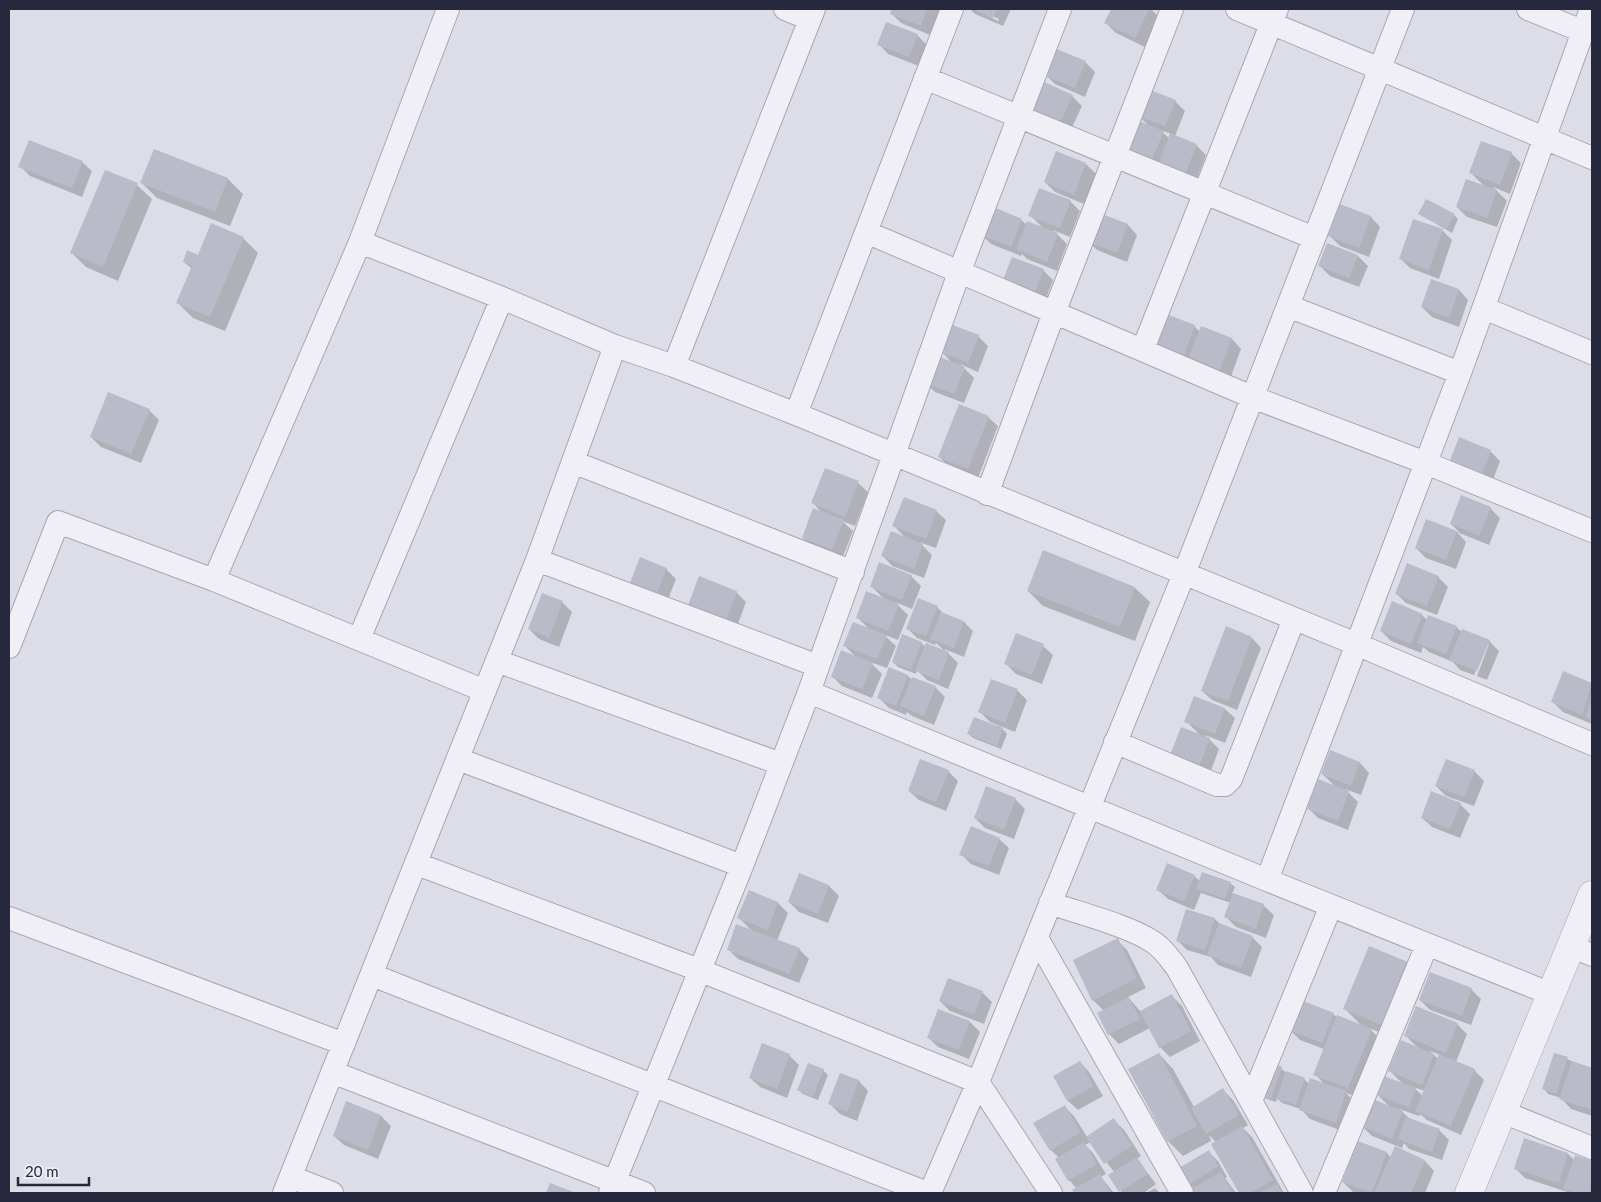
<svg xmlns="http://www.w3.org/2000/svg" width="1601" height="1202" viewBox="0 0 1601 1202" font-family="Lato,sans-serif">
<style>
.shadow{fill:#0003;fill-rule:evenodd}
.building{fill:#b9bbc9}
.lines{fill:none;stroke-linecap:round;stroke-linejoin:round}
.minor-casing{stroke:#a5a7b4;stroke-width:24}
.tertiary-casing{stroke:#a5a7b4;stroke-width:29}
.minor{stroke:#efeff5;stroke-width:22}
.tertiary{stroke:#efeff5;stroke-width:28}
</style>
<rect width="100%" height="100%" fill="#dcdde7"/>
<path class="shadow" d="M893 9H939L940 10 930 35 901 23 891 13Z
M970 9H975L998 21 999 19 977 9H1011L1003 26 975 14Z
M1113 9H1151L1159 17 1145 47 1116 33 1106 23Z
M917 35 927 45 919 66 888 54 879 44Z
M1085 62 1095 72 1085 97 1055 84 1045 74Z
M1072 96 1082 106 1069 134 1038 120Z
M1175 101 1185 111 1175 136 1196 145 1206 155 1196 181 1171 171 1164 164 1162 169 1134 158 1149 126 1137 114ZM1160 130 1172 134 1170 139Z
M154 150 228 179 243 194 230 226 157 198 142 183Z
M1057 153 1086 164 1096 174 1084 204 1055 192 1045 182Z
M1511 153 1521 163 1510 194 1493 187 1507 201 1497 227 1467 217 1457 207 1485 187 1471 173Z
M82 162 92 171 82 197 30 176 20 166Z
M106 171 137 185 152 199 118 281 86 267 71 252Z
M1070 201 1080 211 1070 237 1053 230 1067 244 1057 271 1027 259 1022 254 1021 256 991 244 981 234 1021 220 1027 225 1044 229 1030 215Z
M1341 206 1371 217 1380 227 1369 257 1340 246 1330 236Z
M1098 214 1128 225 1137 235 1127 262 1097 250 1087 241Z
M1419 214 1454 215 1458 219 1452 233Z
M1414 220 1443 231 1452 240 1439 279 1410 268 1400 258Z
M243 238 258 253 225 331 193 318 178 303 192 269 184 262Z
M1328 245 1358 256 1368 266 1359 287 1330 276 1320 266Z
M1043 270 1053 280 1044 304 1013 292Z
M1459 290 1468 300 1459 327 1432 317 1422 307Z
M1194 326 1200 332 1202 328 1232 339 1241 349 1229 382 1164 355Z
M978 336 988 346 978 372 960 364 974 378 964 403 935 392 925 382 954 365 941 351Z
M149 410 159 420 141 463 101 447 91 437Z
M988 417 998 426 978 478 949 466 939 457Z
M1490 451 1500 461 1490 488 1450 466Z
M858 483 868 492 855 526 842 521 853 531 842 559 813 548 803 538 823 514 813 503Z
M1490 508 1500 518 1489 545 1457 532 1466 542 1456 569 1426 558 1416 548 1427 520 1461 534 1451 524Z
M936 511 946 520 936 548 919 542 932 555 924 578 892 566 883 556 907 539 894 526Z
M666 569 676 579 667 602 641 592 631 582Z
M911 576 921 586 912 609 895 602 908 615 898 640 883 634 896 646 887 668 870 662 882 674 872 698 842 686 832 676 857 658 845 646 870 630 857 617 884 599 871 586Z
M1438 577 1448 587 1437 615 1406 603 1396 593Z
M1135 588 1150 602 1135 641 1043 606 1028 591Z
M736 592 746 602 735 632 698 617Z
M562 602 572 612 559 647 539 639 529 629Z
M937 607 944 614 964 622 973 631 964 657 944 649 958 663 948 689 927 680 917 670 916 674 898 667 893 662 921 643 926 647 946 652 936 643 935 645 917 638 907 628Z
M1422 615 1427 620 1456 627 1462 632 1489 641 1499 651 1487 680 1477 676 1489 644H1487L1474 675 1460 670 1453 662 1429 652 1423 647 1421 653 1391 641 1381 631Z
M1252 638 1261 648 1237 710 1212 700 1202 691Z
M1043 646 1053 655 1042 684 1016 674 1006 664Z
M890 669 908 676 912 680 935 687 945 697 934 725 912 716 907 712 906 715 889 708 879 698Z
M1564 673 1592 684V724L1563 712 1553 702Z
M1017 690 1027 700 1015 732 990 722 980 712Z
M1225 709 1235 718 1225 743 1205 735 1219 749 1209 776 1181 765 1200 735 1186 721Z
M999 725 1007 734 1001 749 973 738 968 733 998 727Z
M1331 752 1360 763 1369 773 1361 795 1345 789 1358 802 1348 830 1318 818 1308 808 1336 787 1322 774Z
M948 771 958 781 946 811 919 800 909 791Z
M1474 771 1484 781 1474 806 1446 796 1436 786Z
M1015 799 1025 809 1014 839 985 828 975 818Z
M1460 804 1470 814 1460 838 1432 827 1422 818Z
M999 839 1009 848 999 875 971 864 961 854Z
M800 875 829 886 839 896 828 923 799 912 789 902Z
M1194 876 1200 881 1230 883 1235 887 1232 894 1264 906 1274 915 1266 938 1236 927 1226 917 1231 903 1201 893 1194 910 1168 899 1158 890Z
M749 891 778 903 788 913 777 941 799 949 809 959 799 983 738 959 728 949 752 931 739 918Z
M1215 919 1221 925 1252 937 1262 947 1251 977 1218 965 1211 957 1187 950 1177 940Z
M1117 940 1127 950 1146 988 1128 997 1141 1012 1172 996 1182 1006 1200 1041 1170 1057 1160 1047 1150 1028 1119 1044 1109 1034 1104 1011 1093 1000Z
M1407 963 1396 1039 1369 1028 1381 1040 1358 1097 1346 1093 1355 1102 1345 1132 1310 1119 1301 1109 1282 1103 1277 1098 1276 1102 1267 1099 1262 1095 1281 1068 1286 1073 1304 1079 1309 1084 1325 1085 1315 1074 1324 1049 1300 1040 1290 1030 1333 1014 1337 1017 1362 1026 1344 1008Z
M949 979 983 993 992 1002 984 1024 950 1011 940 1001Z
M1471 989 1481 999 1471 1025 1430 1010 1420 1000Z
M939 1010 970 1022 980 1032 969 1059 938 1047 928 1037Z
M1457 1024 1467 1034 1456 1062 1474 1070 1484 1080 1461 1135 1427 1120 1420 1114 1419 1116 1399 1109 1410 1119 1439 1130 1449 1140 1442 1160 1409 1149 1404 1143 1402 1148 1372 1136 1362 1126 1391 1108 1378 1095 1403 1084 1390 1071 1419 1049 1406 1036ZM1430 1051 1440 1055 1438 1059ZM1413 1087 1425 1091 1423 1096Z
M1159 1054 1173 1069 1194 1107 1223 1090 1233 1100 1248 1125 1243 1128 1252 1137 1284 1193H1240L1213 1144 1216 1142 1209 1135 1211 1141 1183 1156 1168 1141Z
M1555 1054 1592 1070V1116L1571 1109 1561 1098 1548 1094 1544 1089Z
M789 1055 799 1065 787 1098 760 1087 750 1078Z
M1080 1062 1089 1072 1103 1096 1078 1110 1068 1101 1055 1076Z
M823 1070 828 1075 818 1100 803 1094 798 1090Z
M841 1074 859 1081 868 1091 857 1121 840 1114 830 1104Z
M346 1103 381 1116 391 1126 378 1159 344 1145 334 1136Z
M1064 1106 1074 1116 1087 1137 1114 1120 1124 1130 1141 1156 1137 1159 1156 1184 1144 1193H1122L1114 1172 1091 1142 1085 1145 1093 1153 1106 1174 1101 1177 1114 1193H1075L1074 1190 1077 1189 1069 1180 1059 1158 1051 1150Z
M1358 1142 1387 1153 1391 1158 1396 1148 1425 1161 1434 1171 1425 1193 1353 1192 1343 1182Z
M1208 1151 1218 1161 1227 1177 1225 1178 1236 1193H1195L1193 1190 1195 1189 1190 1184Z
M1568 1154 1574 1160 1576 1157 1592 1163V1193H1570L1525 1178 1516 1169Z
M1155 1188 1160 1193H1146Z"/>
<path class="building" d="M891 9H927L921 26 890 14Z
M974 9H997L993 18Z
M1111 9H1149L1135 38 1104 23Z
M886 22 918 34 909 57 877 45Z
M1054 48 1086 61 1075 88 1043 75Z
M1040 80 1073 95 1059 125 1026 111Z
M1145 88 1176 100 1165 126 1135 115Z
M1134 119 1164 131 1152 160 1123 148Z
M1170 133 1197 144 1186 172 1159 162Z
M29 140 83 161 72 188 18 167Z
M1481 141 1512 152 1500 185 1469 173Z
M154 149 228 178 215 212 140 183Z
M1056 151 1086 163 1074 195 1044 182Z
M105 170 138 183 103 267 70 253Z
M1466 179 1497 190 1487 218 1456 207Z
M1039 188 1071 200 1060 228 1028 216Z
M1426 199 1455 214 1447 229 1418 214Z
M1340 204 1371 216 1359 248 1328 236Z
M991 206 1022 219 1011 247 980 235Z
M1097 212 1128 224 1117 253 1086 241Z
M1413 219 1443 229 1429 270 1399 259Z
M1027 221 1058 233 1047 262 1016 249Z
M211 223 244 237 210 317 176 303 192 266 183 262 187 250 198 255Z
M1327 243 1358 255 1349 278 1318 266Z
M1012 257 1044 269 1034 295 1002 282Z
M1431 279 1459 289 1449 318 1421 307Z
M1166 314 1195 325 1183 358 1153 346Z
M950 324 979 335 968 363 939 351Z
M1201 326 1232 338 1219 373 1187 361Z
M935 355 965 367 954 394 924 383Z
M108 392 150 409 131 454 90 437Z
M959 404 989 416 968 469 938 457Z
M1459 437 1491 450 1480 479 1448 466Z
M825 468 859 481 845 517 811 503Z
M1461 495 1491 507 1479 536 1450 524Z
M904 497 937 510 926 539 892 526Z
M813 508 844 520 832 550 802 538Z
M1426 519 1457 531 1446 560 1415 548Z
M891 531 923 544 914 569 881 556Z
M1043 550 1135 587 1120 627 1027 591Z
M640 557 667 568 657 593 630 583Z
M879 562 912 575 902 600 870 587Z
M1407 563 1439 576 1427 606 1395 594Z
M699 576 737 591 725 623 687 608Z
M866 591 899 604 888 631 856 618Z
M542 593 563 601 549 638 528 629Z
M918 598 938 606 926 636 906 629Z
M1392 601 1423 614 1411 644 1380 631Z
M941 612 964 621 954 648 930 639Z
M1428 615 1457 626 1446 654 1417 643Z
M853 622 887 635 877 659 843 646Z
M1226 626 1252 637 1228 701 1201 691Z
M1462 629 1490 640 1477 671 1449 660Z
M1016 633 1044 644 1032 675 1004 664Z
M902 634 922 642 911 670 892 662Z
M926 643 949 652 939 680 915 671Z
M841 650 873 663 862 689 831 677Z
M889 667 908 675 896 706 877 698Z
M1563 671 1592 683 1582 715 1551 702Z
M912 677 936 686 924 716 900 706Z
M991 679 1018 689 1005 723 978 712Z
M1194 696 1225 708 1215 734 1184 722Z
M1592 699V720L1585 717Z
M974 717 1003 728 997 746 967 734Z
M1181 727 1210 738 1199 767 1170 755Z
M1330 750 1360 762 1351 786 1321 774Z
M920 759 949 770 936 802 908 791Z
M1446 759 1475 770 1464 797 1435 786Z
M1318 779 1349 791 1338 821 1307 809Z
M986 786 1016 798 1004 830 974 818Z
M1431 791 1461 803 1450 829 1421 818Z
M971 826 1000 838 989 866 959 855Z
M1167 863 1195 875 1184 901 1156 890Z
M1202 872 1231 882 1225 899 1196 889Z
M799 873 829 885 818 914 788 902Z
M749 890 778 902 768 930 737 918Z
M1233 893 1264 904 1256 929 1224 917Z
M1186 909 1215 918 1205 950 1176 941Z
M1219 923 1253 936 1241 968 1207 955Z
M736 924 800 948 789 974 727 950Z
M1118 938 1137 978 1092 1001 1073 960Z
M1369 946 1408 962 1381 1025 1343 1009Z
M1430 972 1472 988 1462 1016 1419 1000Z
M948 978 983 991 974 1015 939 1001Z
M1172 994 1191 1031 1159 1048 1140 1011Z
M1129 997 1140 1019 1108 1035 1097 1013Z
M1301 1000 1334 1013 1322 1043 1289 1030Z
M1416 1006 1458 1023 1446 1053 1404 1036Z
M938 1009 970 1021 959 1050 927 1038Z
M1337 1015 1372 1029 1348 1088 1313 1075Z
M1401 1040 1434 1054 1422 1085 1388 1071Z
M762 1043 790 1054 777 1089 749 1078Z
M1159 1053 1197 1126 1167 1142 1128 1069Z
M1554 1053 1568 1057 1556 1094 1542 1089Z
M1439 1054 1475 1069 1451 1126 1415 1111Z
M1080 1061 1094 1086 1067 1101 1053 1076Z
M1572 1061 1592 1068V1110L1559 1099Z
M808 1063 824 1069 813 1097 797 1090Z
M1272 1063 1282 1067 1271 1099 1261 1095Z
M1286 1071 1305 1078 1296 1105 1276 1099Z
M840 1073 859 1080 847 1112 828 1104Z
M1384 1076 1416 1088 1409 1107 1377 1095Z
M1310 1078 1346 1091 1336 1123 1299 1110Z
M1223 1088 1239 1115 1206 1134 1191 1108Z
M1372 1099 1403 1111 1392 1139 1361 1126Z
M346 1101 381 1115 368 1150 333 1136Z
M1065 1105 1081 1132 1050 1151 1033 1123Z
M1406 1117 1440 1129 1432 1152 1398 1139Z
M1114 1118 1132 1146 1104 1164 1086 1137Z
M1242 1126 1273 1180 1250 1193H1239L1211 1144Z
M1524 1138 1568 1153 1559 1183 1514 1169Z
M1358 1141 1387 1152 1372 1193 1342 1182Z
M1084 1142 1097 1164 1068 1181 1055 1159Z
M1395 1146 1425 1160 1411 1193H1374Z
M1209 1150 1218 1166 1189 1185 1179 1168Z
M1575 1155 1592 1161 1590 1193H1576L1563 1189Z
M1137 1157 1148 1174 1119 1192 1108 1175Z
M1221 1172 1233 1193H1193L1191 1189Z
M1100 1174 1111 1193H1074L1072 1190Z
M550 1183 576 1193H546Z
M1277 1184 1282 1193H1259Z"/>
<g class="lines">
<defs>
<path id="minor" d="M785 9 810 19
M1237 9 1592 158
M1528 9 1582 31
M925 78 1314 238
M866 232 1252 397 1426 463 1592 531
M360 242 502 298 615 346 674 366 796 414 1356 644 1592 744
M1288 306 1460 373
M1484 308 1592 353
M1143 349 1277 9
M674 366 814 9
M796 414 952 9
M573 462 853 572
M987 494 1054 313 1172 9
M537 560 818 666
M214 580 360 242 448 9
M359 639 502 298
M9 647 58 522 214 580 485 691
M497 661 781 764
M809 692 1267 880 1551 994
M1115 742 1217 785H1225L1231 779 1294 619
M458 759 742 866
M417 864 699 970 978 1082 1051 1193
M1267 880 1460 373 1591 9
M1050 903C1078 913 1130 926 1153 942 1163 948 1170 959 1177 968L1302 1193
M9 918 344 1044
M1037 938 1182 1193
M1571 946 1592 955
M372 975 927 1193
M332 1072 644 1193
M1251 1101 1331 906
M1503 1112 1592 1148
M291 1177 332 1193
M284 1193 537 560 615 346
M610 1193 742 866 809 692 959 273 1060 9
M930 1193 978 1082 1184 574 1403 9
M1324 1193 1427 945"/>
<path id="tertiary" d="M1469 1193 1592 895"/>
</defs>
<use href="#minor" class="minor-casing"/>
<use href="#tertiary" class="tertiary-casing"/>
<use href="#minor" class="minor"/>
<use href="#tertiary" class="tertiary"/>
</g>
<rect width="1601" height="1202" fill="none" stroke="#26283d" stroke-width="20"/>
<path d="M18 1177v8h71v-8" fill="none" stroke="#26283d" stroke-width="2.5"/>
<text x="25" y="1177" font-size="15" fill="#26283d" stroke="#ebedf4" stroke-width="4" paint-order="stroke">20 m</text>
</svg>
